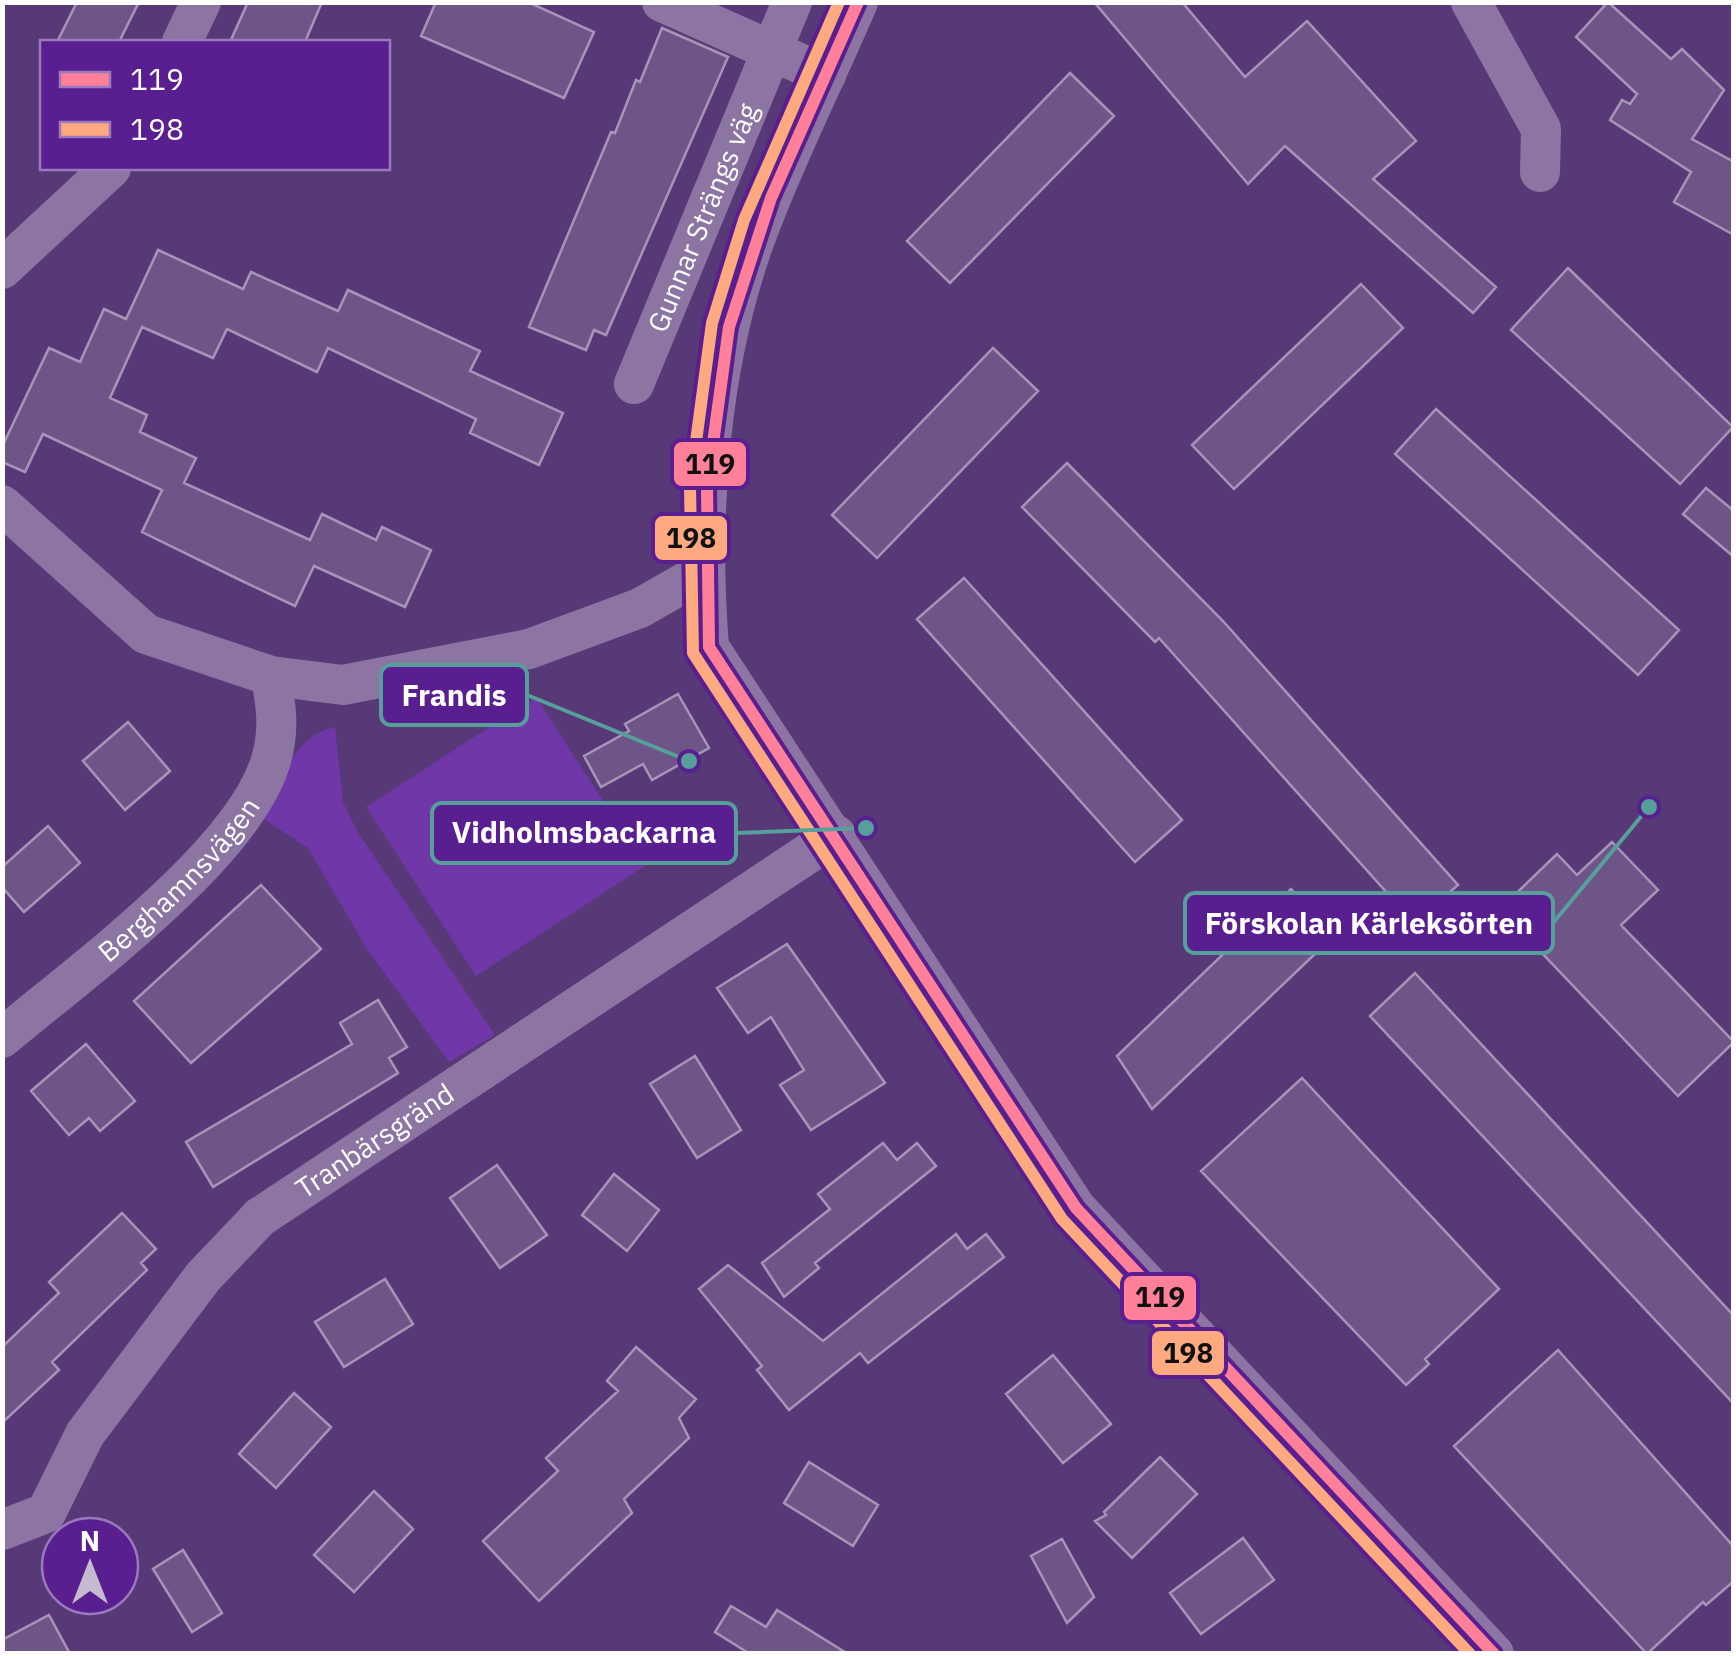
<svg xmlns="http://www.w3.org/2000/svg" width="1736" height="1656" viewBox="0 0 1736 1656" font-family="'IBM Plex Sans',sans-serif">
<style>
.green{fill:#6f37a7}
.building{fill:#6e5587;stroke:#a795b8;stroke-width:2.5}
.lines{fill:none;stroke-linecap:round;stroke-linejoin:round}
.street{stroke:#8c75a2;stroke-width:40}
.bus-1-casing{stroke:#591f91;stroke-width:20}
.bus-2-casing{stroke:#591f91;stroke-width:20}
.bus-1{stroke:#ff8098;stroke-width:12}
.bus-2{stroke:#ffa980;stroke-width:12}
.labels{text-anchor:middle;stroke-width:8;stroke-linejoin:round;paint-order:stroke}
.street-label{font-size:28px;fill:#fff;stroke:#591f91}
.leader{fill:none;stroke:#579f9a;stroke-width:4}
.callout-dot{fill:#579f9a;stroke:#591f91;stroke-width:4}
.callout{fill:#591f91;stroke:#579f9a;stroke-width:4}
.callout-label{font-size:30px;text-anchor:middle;font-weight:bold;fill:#fff}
.line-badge{stroke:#591f91;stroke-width:4}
.pale-badge-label{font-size:28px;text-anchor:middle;font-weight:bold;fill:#111}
</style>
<rect width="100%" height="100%" fill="#583977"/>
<path class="green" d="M536 697 645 866 476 976 366 807Z
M335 727 343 802 357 831 495 1035 449 1062 367 949 308 848 264 819C284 781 289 738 335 727Z"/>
<path class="building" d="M77 2H139L119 42H57Z
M248 2H322L305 42H230Z
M436 2H528L594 32 564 98 421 36Z
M1094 2H1182L1245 77 1307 21 1416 141 1373 179 1496 287 1473 313 1285 146 1248 184Z
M1608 2 1671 59 1682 49 1724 90 1692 139 1734 162V235L1674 202 1691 172 1610 120 1622 100 1630 104 1637 94 1576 37Z
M662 28 728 57 606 335 594 330 586 350 529 327 611 132 615 133 636 80 640 82Z
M1070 73 1114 116 950 283 907 241Z
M158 250 243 289 251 272 338 311 348 290 480 351 470 371 563 413 539 465 470 433 476 419 328 348 317 372 227 329 213 358 142 327 110 398 147 415 140 432 196 458 184 483 310 540 322 514 376 540 382 527 431 550 405 607 314 566 295 606 238 579 142 532 162 490 43 434 25 472 2 462V447L49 348 80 362 104 309 126 319Z
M1568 268 1733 427 1680 484 1511 330Z
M1361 284 1403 328 1234 489 1192 445Z
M993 348 1038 391 877 558 832 515Z
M1436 409 1679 630 1638 675 1395 454Z
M1067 463 1223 621 1458 885 1414 923 1159 638 1155 642 1022 507Z
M1706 488 1734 511V557L1683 514Z
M964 578 1182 820 1135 862 917 619Z
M678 694 709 748 652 780 643 764 601 787 584 756 629 731 625 724Z
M128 722 170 771 125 810 83 761Z
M48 826 80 863 24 912 2 887V867Z
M1612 842 1658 890 1621 925 1734 1042 1678 1096 1500 909 1557 854 1577 875Z
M261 885 321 949 191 1063 134 1001Z
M1291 889 1335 935 1152 1109 1117 1056Z
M787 944 885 1083 811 1130 780 1085 804 1070 771 1017 748 1033 717 988Z
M1415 973 1734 1316V1404L1370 1016Z
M378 1000 407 1047 389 1058 398 1073 213 1187 186 1142 352 1044 340 1023Z
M86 1044 135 1101 100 1131 89 1118 69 1135 31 1091Z
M695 1056 741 1130 697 1158 650 1084Z
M1302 1078 1499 1289 1425 1359 1429 1364 1406 1385 1201 1171Z
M883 1143 897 1160 917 1143 936 1166 815 1263 819 1268 784 1297 762 1263 830 1209 818 1194Z
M497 1165 547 1235 500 1268 450 1198Z
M614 1174 659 1210 627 1251 582 1215Z
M122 1213 156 1249 141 1263 147 1270 52 1362 59 1370 2 1423V1347L59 1293 49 1282Z
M956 1234 967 1249 986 1234 1004 1257 868 1363 860 1353 789 1410 757 1370 762 1366 699 1289 728 1265 823 1341Z
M385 1279 413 1324 344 1367 315 1322Z
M636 1347 696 1399 679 1418 689 1438 624 1499 632 1513 539 1601 483 1541 558 1471 546 1458 618 1391 607 1381Z
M1558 1350 1734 1547V1581L1706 1605 1703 1602 1647 1654 1454 1446Z
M1053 1355 1111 1424 1063 1463 1006 1394Z
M294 1393 331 1427 276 1488 239 1454Z
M1160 1457 1197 1494 1132 1558 1095 1521 1106 1515 1104 1512Z
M809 1462 878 1505 853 1546 784 1503Z
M374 1491 413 1529 354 1592 314 1555Z
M1243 1538 1274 1580 1201 1634 1170 1593Z
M1062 1539 1094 1597 1067 1623 1031 1556Z
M183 1550 222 1613 192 1632 153 1569Z
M731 1606 766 1627 777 1610 848 1654H750L715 1632Z
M49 1615 70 1654H2V1640Z"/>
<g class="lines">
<g class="street">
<path d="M662 2 826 75"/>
<path d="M858 2C826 77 789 150 760 226 710 355 698 509 709 647L1076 1208 1494 1654"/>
<path d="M1471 2 1541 129 1540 172"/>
<path d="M182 42 201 2"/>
<path d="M2 269 111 168"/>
<path id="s1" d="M634 384 792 2"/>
<path d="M2 505 146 634 271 676 343 685 529 649 640 608 703 572"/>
<path id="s2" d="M2 1038C79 973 244 854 271 760 280 730 276 706 271 676"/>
<path id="s3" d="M2 1530 46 1513 85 1434 203 1277 260 1217 836 835"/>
</g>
<defs>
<path id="bus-1" d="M858 2 771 198 729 327 707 487 709 647 1076 1208 1494 1654"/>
<path id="bus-2" d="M839 2 744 220 712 323 690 486 693 653 1062 1219 1470 1654"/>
</defs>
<use href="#bus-1" class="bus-1-casing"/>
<use href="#bus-2" class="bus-2-casing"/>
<use href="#bus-1" class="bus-1"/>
<use href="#bus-2" class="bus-2"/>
</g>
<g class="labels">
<g class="street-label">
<text dy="10" stroke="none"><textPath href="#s1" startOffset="180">Gunnar Strängs väg</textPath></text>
<text dy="10" stroke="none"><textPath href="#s2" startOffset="238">Berghamnsvägen</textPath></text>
<text dy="10" stroke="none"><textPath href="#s3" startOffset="552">Tranbärsgränd</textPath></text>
</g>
</g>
<path class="leader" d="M689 761L527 695M866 828L736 833M1649 807L1553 923"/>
<g class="callout-dot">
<circle cx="689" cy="761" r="10"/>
<circle cx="866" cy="828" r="10"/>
<circle cx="1649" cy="807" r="10"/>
</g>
<g class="callout">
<rect x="381" y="665" width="146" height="60" rx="10"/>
<rect x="432" y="803" width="304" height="60" rx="10"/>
<rect x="1185" y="893" width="368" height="60" rx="10"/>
</g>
<g class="callout-label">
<text x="454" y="706">Frandis</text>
<text x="584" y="843">Vidholmsbackarna</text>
<text x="1369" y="934">Förskolan Kärleksörten</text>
</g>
<g class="line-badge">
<rect x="672" y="440" width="76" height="48" rx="10" fill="#ff8098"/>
<rect x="653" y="514" width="76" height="48" rx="10" fill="#ffa980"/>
<rect x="1122" y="1274" width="76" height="48" rx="10" fill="#ff8098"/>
<rect x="1150" y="1329" width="76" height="48" rx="10" fill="#ffa980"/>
</g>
<g class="pale-badge-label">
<text x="710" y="474">119</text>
<text x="691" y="548">198</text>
<text x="1160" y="1307">119</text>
<text x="1188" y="1363">198</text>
</g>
<rect width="1736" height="1656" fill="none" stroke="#ffffff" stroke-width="10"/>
<rect x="40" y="40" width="350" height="130" fill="#591f91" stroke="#9b79bd" stroke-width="2.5"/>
<rect x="60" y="72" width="50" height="15" fill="#ff8098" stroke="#9b79bd" stroke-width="2.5"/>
<text x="130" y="90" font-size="30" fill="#ffffff">119</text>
<rect x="60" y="122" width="50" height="15" fill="#ffa980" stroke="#9b79bd" stroke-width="2.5"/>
<text x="130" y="140" font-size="30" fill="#ffffff">198</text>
<g transform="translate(90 1566)"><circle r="48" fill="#591f91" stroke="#9b79bd" stroke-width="2.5"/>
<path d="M0-8L18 38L0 25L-18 38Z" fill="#c5bacf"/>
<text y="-15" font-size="28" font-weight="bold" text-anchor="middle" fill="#ffffff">N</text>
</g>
</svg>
